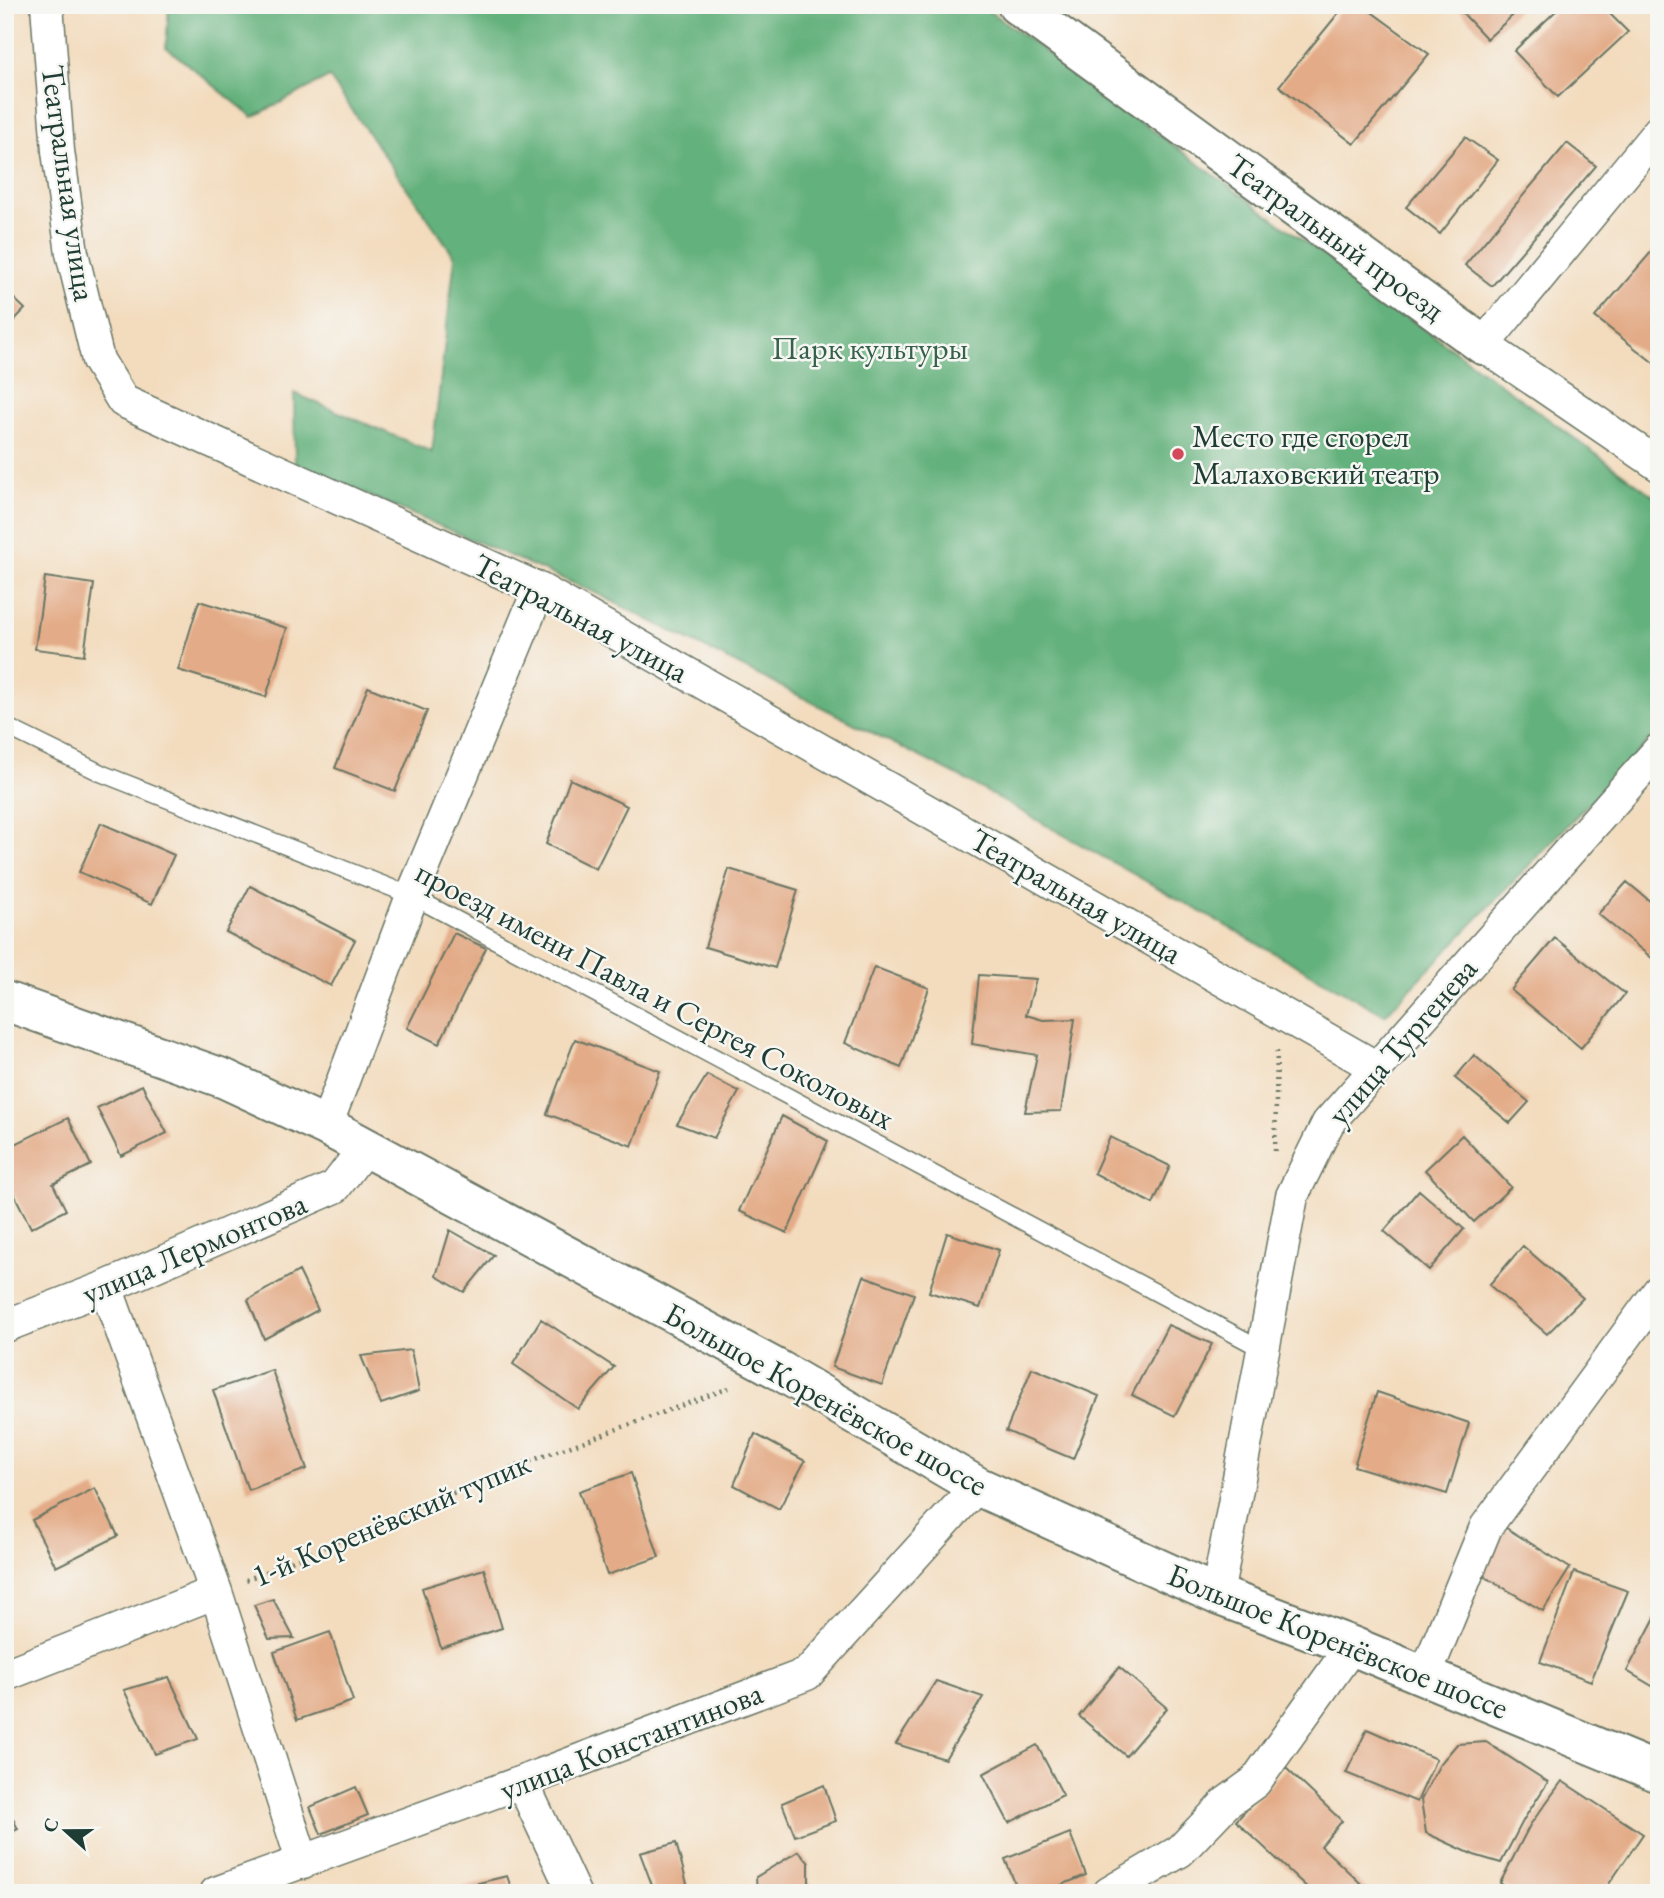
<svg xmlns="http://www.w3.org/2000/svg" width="1664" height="1898" viewBox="0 0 1664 1898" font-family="'EB Garamond',serif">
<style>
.forest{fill:#64b17b;stroke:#427758;stroke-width:2}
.building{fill:#e3ab87}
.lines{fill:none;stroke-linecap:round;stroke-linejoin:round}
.lane-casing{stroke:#697564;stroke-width:19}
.street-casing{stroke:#697564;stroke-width:35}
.secondary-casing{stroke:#697564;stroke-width:42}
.path{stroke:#697564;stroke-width:4.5;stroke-dasharray:2 5;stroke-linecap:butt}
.lane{stroke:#fff;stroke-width:16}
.street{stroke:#fff;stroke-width:32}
.secondary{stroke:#fff;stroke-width:38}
.poi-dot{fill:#d1495b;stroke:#f6f6f2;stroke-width:2.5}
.labels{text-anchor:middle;stroke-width:5;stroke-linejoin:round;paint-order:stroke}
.street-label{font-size:32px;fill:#1f3d34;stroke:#f6f6f2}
.park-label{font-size:32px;fill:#36614b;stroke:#f6f6f2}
.poi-label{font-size:32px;fill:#1f3d34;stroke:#f6f6f2;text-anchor:start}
</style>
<rect width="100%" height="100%" fill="#f6f6f2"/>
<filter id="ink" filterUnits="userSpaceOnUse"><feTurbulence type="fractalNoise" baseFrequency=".0143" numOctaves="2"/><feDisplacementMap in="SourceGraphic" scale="14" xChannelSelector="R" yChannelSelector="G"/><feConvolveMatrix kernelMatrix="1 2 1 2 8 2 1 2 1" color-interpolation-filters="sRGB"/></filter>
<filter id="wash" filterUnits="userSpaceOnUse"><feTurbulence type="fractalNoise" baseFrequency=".00686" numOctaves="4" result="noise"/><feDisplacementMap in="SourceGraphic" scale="28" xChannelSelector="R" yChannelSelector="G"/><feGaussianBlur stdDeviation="1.57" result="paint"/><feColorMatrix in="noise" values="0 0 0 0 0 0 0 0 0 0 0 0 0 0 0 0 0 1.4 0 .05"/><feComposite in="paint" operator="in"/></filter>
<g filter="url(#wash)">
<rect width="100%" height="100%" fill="#f3dcbe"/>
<path class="forest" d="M169 5H979L1002 20 1659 500V730L1385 1015 962 778 596 593 295 464 294 393 432 452 455 257 329 77 253 117 166 47Z"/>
<g id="blocks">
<path class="building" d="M1345 5H1362L1429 54 1354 144 1279 86Z
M1455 5H1524L1487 39Z
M1562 5H1601L1628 32 1558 97 1514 51Z
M1465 137 1498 160 1440 234 1406 207Z
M1567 143 1596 166 1492 286 1465 265Z
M1659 243V367L1595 317Z
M5 290 25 309 5 330Z
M45 577 94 584 84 655 35 649Z
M199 601 287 628 266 697 178 670Z
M368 687 427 711 395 791 335 768Z
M570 779 627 806 596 869 546 844Z
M101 823 174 855 152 904 79 872Z
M729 869 798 890 775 968 705 947Z
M1627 882 1657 907 1659 906V964L1598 914Z
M250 886 355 940 331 986 226 932Z
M454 933 486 948 439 1044 407 1028Z
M1555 938 1625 994 1581 1048 1511 990Z
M874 967 929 988 901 1068 845 1043Z
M979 975 1036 979 1026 1015 1043 1020 1075 1019 1061 1111 1025 1112 1037 1055 972 1044Z
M575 1039 660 1071 632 1146 547 1114Z
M1474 1055 1529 1102 1510 1123 1455 1078Z
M707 1075 739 1092 714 1138 677 1124Z
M142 1085 167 1133 121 1156 97 1108Z
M782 1116 828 1141 787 1233 739 1211Z
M68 1118 91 1165 53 1184 66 1210 31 1228 5 1176V1149Z
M1462 1135 1511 1187 1474 1222 1425 1170Z
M1110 1137 1170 1166 1153 1204 1094 1173Z
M1419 1190 1464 1229 1429 1270 1384 1231Z
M450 1230 494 1255 464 1292 436 1276Z
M947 1233 999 1250 980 1308 929 1292Z
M1523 1246 1583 1298 1547 1334 1489 1285Z
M299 1271 318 1310 264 1339 248 1300Z
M864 1276 914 1294 882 1385 832 1367Z
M541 1319 614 1367 578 1409 513 1364Z
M1168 1325 1212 1344 1175 1416 1132 1395Z
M411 1350 419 1391 381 1404 361 1356Z
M1032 1368 1099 1396 1073 1459 1006 1431Z
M272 1370 307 1469 248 1490 213 1390Z
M1377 1392 1469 1423 1447 1494 1354 1466Z
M755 1434 805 1461 779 1509 734 1485Z
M631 1473 659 1557 607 1575 579 1491Z
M95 1488 118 1536 56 1567 32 1520Z
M1503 1526 1570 1568 1543 1611 1475 1571Z
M484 1569 502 1628 441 1648 422 1588Z
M1574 1572 1628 1591 1591 1681 1540 1662Z
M273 1599 294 1638 269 1639 254 1605Z
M1659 1610V1690L1627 1671Z
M330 1632 353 1701 297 1720 274 1652Z
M1119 1667 1167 1708 1126 1756 1079 1716Z
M169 1677 198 1739 155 1754 124 1690Z
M936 1681 983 1697 945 1759 896 1744Z
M1367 1729 1436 1759 1417 1802 1346 1773Z
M1486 1742 1548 1782 1524 1819 1501 1863 1474 1855 1426 1833 1421 1800 1440 1764 1457 1744Z
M1037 1745 1063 1795 1009 1823 983 1774Z
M1286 1768 1342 1821 1321 1846 1371 1893H1313L1236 1821Z
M1562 1781 1643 1834 1609 1884V1893H1517L1500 1883 1530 1825Z
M824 1785 836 1821 795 1836 782 1803Z
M356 1787 368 1815 321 1834 310 1807Z
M5 1803 18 1829 5 1835Z
M1070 1833 1086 1875 1042 1893H1019L1005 1859Z
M676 1843 689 1891 655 1893 640 1853Z
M799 1851 809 1863V1893H757L756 1877Z
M507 1876 513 1893H455L454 1889Z"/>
</g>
</g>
<g filter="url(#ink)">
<use href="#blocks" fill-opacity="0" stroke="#697564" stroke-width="2"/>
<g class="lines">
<defs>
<path id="lane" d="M5 726 103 774 412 896 1262 1349"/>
<path id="street" d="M47 5 58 151 72 253 98 360 123 401 539 589 1377 1068
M1659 131 1483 345 1659 465
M326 1126 412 896 539 589
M106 1287 216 1592 303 1863
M5 1326 106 1287 335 1187 366 1146
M1217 1595 1292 1196 1328 1123 1659 750
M5 1675 216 1592
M1425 1676 1486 1527 1659 1291
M522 1782 574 1893
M216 1893 522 1782 807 1674 977 1486
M1109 1893 1180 1851 1226 1803 1255 1782 1352 1646"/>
<path id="secondary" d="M1017 5 1483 345
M5 1001 225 1079 326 1126 779 1370 977 1486 1217 1595 1352 1646 1659 1773"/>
</defs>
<use href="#lane" class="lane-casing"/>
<use href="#street" class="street-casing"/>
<use href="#secondary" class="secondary-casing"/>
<path class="path" d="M1275 1151 1277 1048
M246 1580 522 1464 732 1387"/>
<use href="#lane" class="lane"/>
<use href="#street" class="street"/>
<use href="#secondary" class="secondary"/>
</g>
</g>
<circle class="poi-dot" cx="1178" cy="454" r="7"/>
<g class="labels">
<g class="street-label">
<text transform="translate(69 183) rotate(82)" y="11">Театральная улица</text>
<text transform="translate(1336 237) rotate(36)" y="11">Театральный проезд</text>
<text transform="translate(581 618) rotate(28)" y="11">Театральная улица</text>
<text transform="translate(1076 896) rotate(30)" y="11">Театральная улица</text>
<text transform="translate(655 995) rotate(28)" y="11">проезд имени Павла и Сергея Соколовых</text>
<text transform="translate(1402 1041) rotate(-49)" y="11">улица Тургенева</text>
<text transform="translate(194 1248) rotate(-23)" y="11">улица Лермонтова</text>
<text transform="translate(826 1399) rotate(29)" y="11">Большое Коренёвское шоссе</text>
<text transform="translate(391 1519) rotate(-23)" y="11">1-й Коренёвский тупик</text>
<text transform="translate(1338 1641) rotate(22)" y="11">Большое Коренёвское шоссе</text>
<text transform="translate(631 1741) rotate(-21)" y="11">улица Константинова</text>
</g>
<g class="park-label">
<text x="870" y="359">Парк культуры</text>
</g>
<g class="poi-label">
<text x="1192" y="447">Место где сгорел<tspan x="1192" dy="37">Малаховский театр</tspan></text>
</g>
</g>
<rect width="1664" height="1898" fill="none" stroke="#f6f6f2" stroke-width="28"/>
<g transform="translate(66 1831) rotate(291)" stroke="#f6f6f2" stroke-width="5" paint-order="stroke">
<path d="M0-5L12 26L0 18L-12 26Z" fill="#1f3d34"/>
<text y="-10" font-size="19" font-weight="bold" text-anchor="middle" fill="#1f3d34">С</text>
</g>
</svg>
